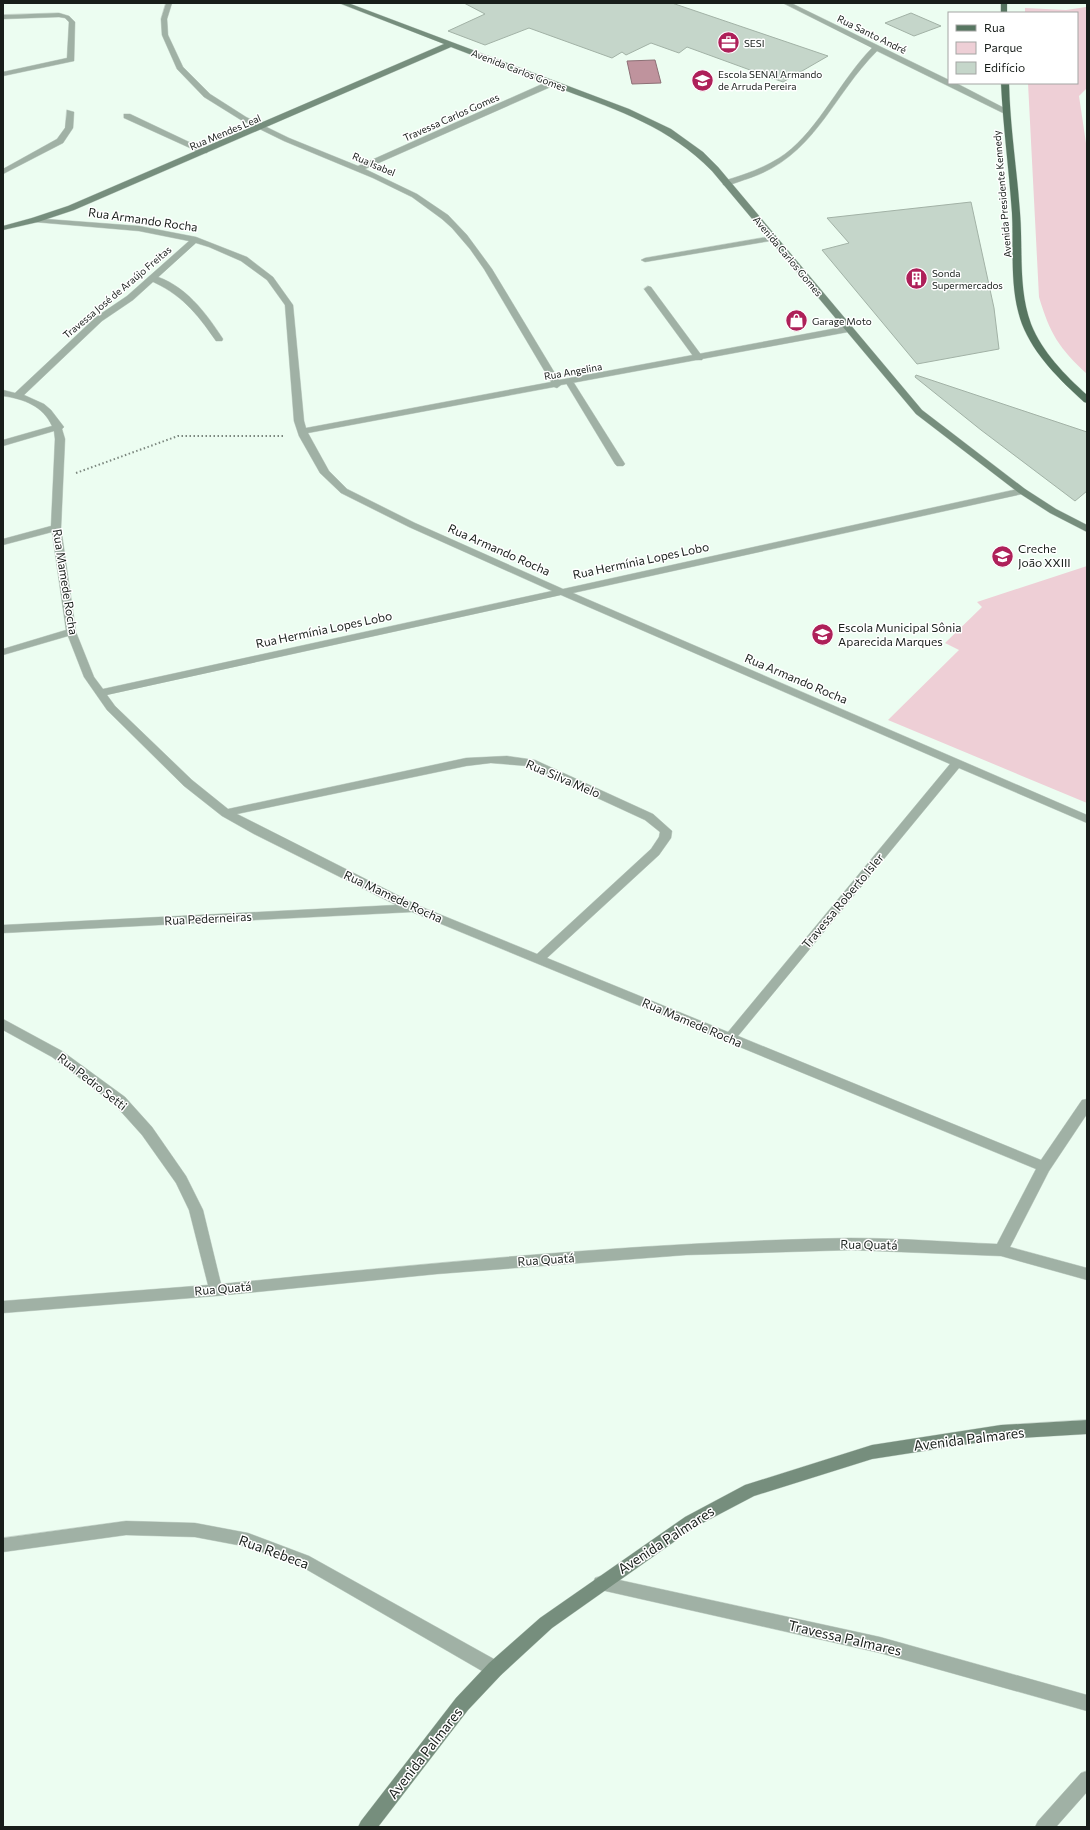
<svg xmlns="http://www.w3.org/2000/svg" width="1090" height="1830" viewBox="0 0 1090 1830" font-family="Commissioner,sans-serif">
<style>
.green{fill:#eecfd6}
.water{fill:#bf939d;stroke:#8d7076}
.building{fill:#c5d6ca;stroke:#a2b2a6}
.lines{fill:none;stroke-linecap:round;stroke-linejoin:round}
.lane-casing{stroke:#cad9cf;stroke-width:1}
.street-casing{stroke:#cad9cf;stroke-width:1}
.secondary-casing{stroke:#cad9cf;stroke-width:1}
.primary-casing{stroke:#cad9cf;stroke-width:1}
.path{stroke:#7b867e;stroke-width:2;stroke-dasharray:1.5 2.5;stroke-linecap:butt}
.lane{fill:#a0b1a5;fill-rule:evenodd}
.street{fill:#a0b1a5;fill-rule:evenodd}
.secondary{fill:#768e7d;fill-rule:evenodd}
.primary{fill:#577661;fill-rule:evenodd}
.labels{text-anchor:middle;stroke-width:3;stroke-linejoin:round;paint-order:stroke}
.far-street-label{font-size:10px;fill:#181e1a;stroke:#fff}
.far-poi-label{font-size:10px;fill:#181e1a;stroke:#fff;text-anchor:start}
.street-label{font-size:12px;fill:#181e1a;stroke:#fff}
.poi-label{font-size:12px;fill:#181e1a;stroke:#fff;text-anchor:start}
.near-street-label{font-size:14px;fill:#181e1a;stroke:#fff}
</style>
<rect width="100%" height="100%" fill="#ecfdf1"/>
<path class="green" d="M1086 7 1087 88 1079 96 1087 150V374C1059 348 1050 334 1039 297L1028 83H1077V13H1025V8L1066 10Z
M1087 566V803L888 720 959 650 945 643 982 607 977 602Z"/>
<path class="water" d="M655 60 661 83 632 84 627 61Z"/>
<path class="building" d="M464 3H672L828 56 783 82 687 47 679 53 651 43 626 55 622 52 612 58 529 28 485 45 448 31 485 14Z
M911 13 941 26 914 36 885 23Z
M971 202 994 308 999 349 917 364 822 250 849 243 827 218Z
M916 375 1087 432V491L1075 501 981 430 915 377Z"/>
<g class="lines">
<defs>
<path id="lane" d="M124 114H130L208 151 207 153H201L124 118Z
M773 236 777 238 776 240 645 262 641 260 645 258Z
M152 275C185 284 206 313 223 339L222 341H216C196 312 181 294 149 280L148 278Z
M648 286 651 287 702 356 703 358 702 360H696L644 289Z
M570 380 574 383 625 464 623 466H617L615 464 566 383Z"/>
<path id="street" d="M166 3H172L167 19 168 35 183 67 210 94 246 117 289 138 358 166 549 81H555V85L365 169 417 194 448 215 467 235 492 269 559 380 848 326 852 329 848 332 561 385 557 388 554 387 308 433 329 471 347 489 415 523 563 589 1022 488 1025 489 1027 491 1025 493 1022 494 573 593 1087 815V823L959 768 738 1036 1041 1160 1082 1100 1087 1099V1114L1049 1171 1010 1247 1087 1268V1280L1001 1256 851 1250 686 1255 437 1274 216 1296 3 1313V1301L208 1285 189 1210 176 1183 142 1135 115 1105 52 1057 3 1030V1019L62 1051 125 1097 152 1127 186 1176 203 1210 221 1284C430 1263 639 1242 849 1238 898 1238 948 1242 997 1244L1036 1169 412 912 3 933V925L396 905 254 834 222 816 184 786 107 710 84 677 68 636 3 655V649L66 630 52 532 3 545V539L51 526 55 439 54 431 3 446V440L52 426C43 406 24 399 3 396V390L15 393 96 317 127 296 189 241 139 231 35 222 31 220 32 218 139 226 196 237 247 257 273 277 293 305 304 421 306 428 551 382 484 269 470 249 452 228 442 219 412 197 373 178 284 141 241 120 204 97 177 69 162 35 161 19ZM196 243 209 247 241 261 267 280 285 305 294 421 299 436 320 473 341 493 409 527 552 591 103 689 94 677 76 632 61 528 65 439 62 429 64 427 51 410 44 404 24 395 102 321 133 300ZM561 595 950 764 728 1032 547 958 659 855 671 838 672 831 653 814 535 760 507 756 466 758 228 809 192 780 115 706 107 695ZM491 763 528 766 645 820 660 832 659 837 651 849 537 954 417 905 237 814 466 766Z
M783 3H791L949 80V83H956L1010 111 1003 113 877 51C831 97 815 157 747 179 740 181 730 186 723 185V181C744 175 767 167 785 154 819 129 841 79 872 48Z
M59 13 69 16 75 22 74 61 3 76V72L67 58 69 22 65 18 59 17 3 19V15Z
M67 110 74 112 73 128 63 143 3 174V169L57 139 65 128Z
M126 1521 195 1523 248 1533 309 1556 501 1663 503 1669 501 1675 495 1677 489 1675 304 1568 248 1547 195 1537 126 1535 3 1552V1538Z
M601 1576 880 1637 1087 1695V1711L880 1653 601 1590 595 1588 593 1583 595 1578Z
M1087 1771V1792L1056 1827H1035L1038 1821 1081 1773Z"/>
<path id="secondary" d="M339 3H348L629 109 671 129 703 152 718 167 922 410 1025 489 1056 509 1087 525V532L1050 513 1019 493 916 414 712 171C669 127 620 111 564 90 526 76 488 61 451 47L74 210 38 222 3 230V226L32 218 68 206 444 44Z
M1087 1420V1434L1001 1439 872 1459 754 1496 695 1527 552 1628 501 1675 468 1710 378 1827H358L361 1821 456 1698 489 1663 540 1618 685 1517 745 1485 872 1445 1001 1425Z"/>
<path id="primary" d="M1001 3H1007V13H1001Z
M1001 83H1009C1010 127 1017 170 1020 213 1023 249 1018 289 1031 324 1042 352 1065 375 1087 395V403L1084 402C1060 380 1034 355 1022 324 1009 289 1014 249 1012 213 1009 169 1003 126 1001 83Z"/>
</defs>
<use href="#lane" class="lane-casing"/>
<use href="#street" class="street-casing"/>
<use href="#secondary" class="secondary-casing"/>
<use href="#primary" class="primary-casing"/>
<path class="path" d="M76 473 178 436H285"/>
<use href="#lane" class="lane"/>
<use href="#street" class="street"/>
<use href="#secondary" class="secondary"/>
<use href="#primary" class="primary"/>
</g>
<defs>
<symbol id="office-disc" viewBox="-11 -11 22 22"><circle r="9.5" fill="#ae2059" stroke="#fff"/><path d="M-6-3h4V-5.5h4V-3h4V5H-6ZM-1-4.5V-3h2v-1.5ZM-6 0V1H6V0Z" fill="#fff"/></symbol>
<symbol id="university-disc" viewBox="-11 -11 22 22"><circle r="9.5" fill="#ae2059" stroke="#fff"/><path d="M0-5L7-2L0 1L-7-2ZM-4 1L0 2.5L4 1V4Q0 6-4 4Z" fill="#fff"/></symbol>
<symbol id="building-disc" viewBox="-11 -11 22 22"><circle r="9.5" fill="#ae2059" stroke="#fff"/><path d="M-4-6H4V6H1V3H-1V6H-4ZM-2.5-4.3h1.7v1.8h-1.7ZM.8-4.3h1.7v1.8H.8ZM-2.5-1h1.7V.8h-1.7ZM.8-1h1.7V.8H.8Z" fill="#fff"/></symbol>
<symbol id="shop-disc" viewBox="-11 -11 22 22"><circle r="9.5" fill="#ae2059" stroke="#fff"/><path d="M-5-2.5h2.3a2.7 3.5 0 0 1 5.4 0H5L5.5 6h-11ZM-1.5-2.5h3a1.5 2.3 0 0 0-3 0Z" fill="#fff"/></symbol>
<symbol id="school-disc" viewBox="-11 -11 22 22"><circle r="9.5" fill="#ae2059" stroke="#fff"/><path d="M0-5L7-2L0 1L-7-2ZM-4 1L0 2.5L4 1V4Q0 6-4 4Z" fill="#fff"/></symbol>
</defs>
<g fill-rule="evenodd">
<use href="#office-disc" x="716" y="30" width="25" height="25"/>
<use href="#university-disc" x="690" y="68" width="25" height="25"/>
<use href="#building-disc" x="904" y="266" width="25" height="25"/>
<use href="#shop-disc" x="784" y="308" width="25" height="25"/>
<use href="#school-disc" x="990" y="544" width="25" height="25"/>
<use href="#school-disc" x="810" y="622" width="25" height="25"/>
</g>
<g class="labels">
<g class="far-street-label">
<text transform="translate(872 34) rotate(26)" y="4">Rua Santo André</text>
<text transform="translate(519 70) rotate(21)" y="4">Avenida Carlos Gomes</text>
<text transform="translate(451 117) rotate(-24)" y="4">Travessa Carlos Gomes</text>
<text transform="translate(225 132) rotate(-23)" y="4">Rua Mendes Leal</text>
<text transform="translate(374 164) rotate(23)" y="4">Rua Isabel</text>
<text transform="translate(1002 194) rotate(-95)" y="4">Avenida Presidente Kennedy</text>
<text transform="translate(788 256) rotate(50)" y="4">Avenida Carlos Gomes</text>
<text transform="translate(117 292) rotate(-40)" y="4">Travessa José de Araújo Freitas</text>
<text transform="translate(573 371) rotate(-10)" y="4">Rua Angelina</text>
</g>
<g class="far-poi-label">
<text x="744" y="47">SESI</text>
<text x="718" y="78">Escola SENAI Armando<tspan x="718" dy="12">de Arruda Pereira</tspan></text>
<text x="932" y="277">Sonda<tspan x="932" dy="12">Supermercados</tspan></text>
<text x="812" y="325">Garage Moto</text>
</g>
<g class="street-label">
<text transform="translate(143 220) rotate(8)" y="4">Rua Armando Rocha</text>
<text transform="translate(499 550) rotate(24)" y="4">Rua Armando Rocha</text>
<text transform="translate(641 561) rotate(-12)" y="4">Rua Hermínia Lopes Lobo</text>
<text transform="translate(65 582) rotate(81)" y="4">Rua Mamede Rocha</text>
<text transform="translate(324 630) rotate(-12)" y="4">Rua Hermínia Lopes Lobo</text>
<text transform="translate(796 679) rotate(23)" y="4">Rua Armando Rocha</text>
<text transform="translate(563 779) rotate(23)" y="4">Rua Silva Melo</text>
<text transform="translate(393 897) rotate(25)" y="4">Rua Mamede Rocha</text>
<text transform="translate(843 901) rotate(-50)" y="4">Travessa Roberto Isler</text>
<text transform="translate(208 919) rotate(-3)" y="4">Rua Pederneiras</text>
<text transform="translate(692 1023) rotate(23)" y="4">Rua Mamede Rocha</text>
<text transform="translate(92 1082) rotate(38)" y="4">Rua Pedro Setti</text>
<text transform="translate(869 1245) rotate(1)" y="4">Rua Quatá</text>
<text transform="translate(546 1260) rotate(-4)" y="4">Rua Quatá</text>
<text transform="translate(223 1289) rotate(-5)" y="4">Rua Quatá</text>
</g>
<g class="poi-label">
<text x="1018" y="553">Creche<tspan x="1018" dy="14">João XXIII</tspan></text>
<text x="838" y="632">Escola Municipal Sônia<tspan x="838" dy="14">Aparecida Marques</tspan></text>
</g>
<g class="near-street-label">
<text transform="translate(969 1439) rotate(-7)" y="5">Avenida Palmares</text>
<text transform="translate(666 1540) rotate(-33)" y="5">Avenida Palmares</text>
<text transform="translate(274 1552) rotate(20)" y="5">Rua Rebeca</text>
<text transform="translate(845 1638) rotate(13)" y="5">Travessa Palmares</text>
<text transform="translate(425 1753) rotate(-52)" y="5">Avenida Palmares</text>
</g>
</g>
<rect width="1090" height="1830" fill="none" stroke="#181e1a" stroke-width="8"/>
<rect x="948" y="12" width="130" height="72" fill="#ffffff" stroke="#a3a5a3"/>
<rect x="956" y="25" width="20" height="6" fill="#577661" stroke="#a3a5a3"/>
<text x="984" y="32" font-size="12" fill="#181e1a">Rua</text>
<rect x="956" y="42" width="20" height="12" fill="#eecfd6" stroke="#a3a5a3"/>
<text x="984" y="52" font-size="12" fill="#181e1a">Parque</text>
<rect x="956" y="62" width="20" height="12" fill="#c5d6ca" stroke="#a3a5a3"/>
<text x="984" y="72" font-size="12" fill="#181e1a">Edifício</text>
</svg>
